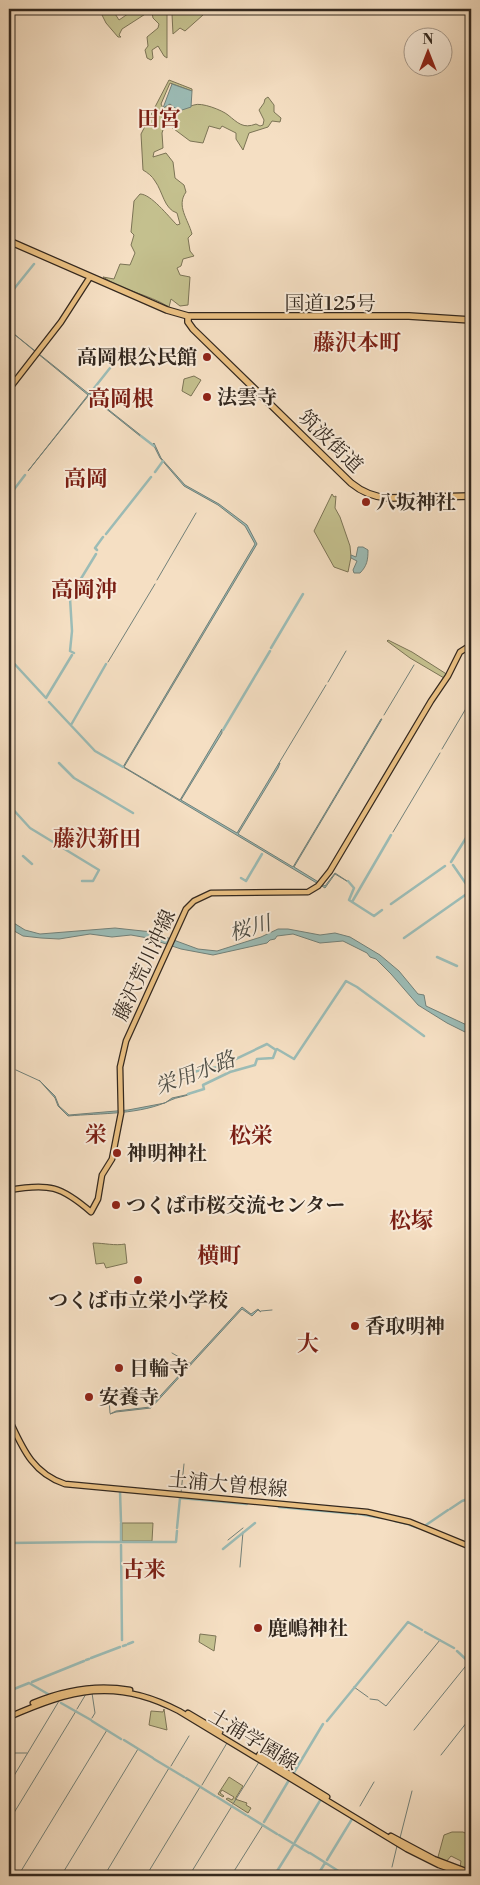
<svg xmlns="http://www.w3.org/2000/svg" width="480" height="1885" viewBox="0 0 480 1885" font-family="'Libre Bodoni','Noto Serif JP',serif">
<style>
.green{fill:#c4c08e;stroke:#7c7456}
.water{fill:#9cbcb6;stroke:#72817a}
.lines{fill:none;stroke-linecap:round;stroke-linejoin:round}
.stream{stroke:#72817a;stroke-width:1}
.canal{stroke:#9cbcb6;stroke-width:2.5}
.major-casing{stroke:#33281f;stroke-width:7}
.highway-casing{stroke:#33281f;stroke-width:8}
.major{stroke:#eac082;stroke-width:4.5}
.highway{stroke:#eac082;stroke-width:5.5}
.poi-dot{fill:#8f2418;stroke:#f8ead8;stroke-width:2}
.labels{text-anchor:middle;stroke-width:4;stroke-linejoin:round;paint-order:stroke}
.street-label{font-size:20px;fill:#33281f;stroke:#f8ead8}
.poi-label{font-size:20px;font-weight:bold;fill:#33281f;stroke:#f8ead8;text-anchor:start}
.water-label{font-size:21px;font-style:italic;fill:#4d4d45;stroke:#f8ead8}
.quarter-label{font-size:22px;font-weight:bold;fill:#7a1f14;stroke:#f8ead8}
</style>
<rect width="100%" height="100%" fill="#f5dfc3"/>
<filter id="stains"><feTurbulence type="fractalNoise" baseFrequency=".004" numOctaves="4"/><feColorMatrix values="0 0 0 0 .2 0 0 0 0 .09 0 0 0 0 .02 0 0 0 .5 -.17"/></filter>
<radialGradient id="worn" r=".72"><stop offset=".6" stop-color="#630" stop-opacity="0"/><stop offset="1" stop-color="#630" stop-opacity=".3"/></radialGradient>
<path class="green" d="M99 9H112L119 20 135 9H149L150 11 122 29 119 35 121 37H118L106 23Z
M156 9 161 13H167V58L164 56 158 46 152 50 153 58 151 60 147 58 145 50 148 46 147 37 158 28 159 24 153 18 152 13Z
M174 9H190L203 15 185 31 180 28 173 34 172 14Z
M169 80 192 89V91L170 83 161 104 163 108 170 104 179 111C184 109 189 106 194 105 201 102 222 110 228 115 238 123 243 129 256 124L260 126 263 125 264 120 259 110 264 103 265 99 268 97 274 105V112L281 118 280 122 272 121 268 127 249 133 243 150 236 139V133L222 126 220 129 209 126 203 143 190 141 170 126 164 127 162 133 163 148 154 152 153 157 166 153 173 162 175 178 184 185 186 192C176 206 188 219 192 234L188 238 190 251 194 256 183 259 181 266 177 268 180 275 190 277 188 305 180 306 171 299 169 307C148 294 123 291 103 277L114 279 120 264 130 265 135 253 131 245 134 235 131 232 134 201 140 194C151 194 168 216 177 225L180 224 177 213C164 209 163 192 155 181 152 176 148 173 143 170L141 134Z
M194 376 201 380 191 396 182 391 184 379Z
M332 494 334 497 336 496 335 508 340 517 350 546 351 557 348 572 334 567 314 531Z
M388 640 412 652 448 675 444 678 410 658 387 641Z
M93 1243C104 1243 115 1246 125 1244L127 1263 106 1268 104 1263 96 1264Z
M122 1523H153L152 1541H122Z
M200 1634 216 1636 214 1651 199 1642Z
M164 1709 167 1730 149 1725 151 1711 163 1712Z
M229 1777 243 1786 235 1799 247 1803 246 1805 251 1808 248 1813 226 1799 228 1798 232 1800 234 1797 222 1790 220 1793 224 1796 223 1797 218 1794Z
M452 1832H463L471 1836V1871L460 1867 461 1861 451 1856 446 1862 438 1857 444 1835Z"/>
<path class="water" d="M172 84 192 91 191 107 179 111 170 104 163 108Z
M9 330 89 394 92 392 90 395 143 437 140 436 89 395 28 471 88 395Z
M154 443 161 458 185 485 219 504 247 525 257 544 124 767 180 800 222 729V733L181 800 237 833 279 763H280L278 768 238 834 293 867 381 719H382L294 867 325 886 335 873 350 883 335 874 325 888 123 767 255 544 245 526 218 505 184 486 160 458 153 444Z
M358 547H363L368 550C368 560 367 566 360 573H354L353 570 357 561 351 558V555L356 557Z
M9 920 25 930 40 934 115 928 152 932 198 949 217 951 261 937 278 929H288L320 935 335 933 350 937 380 955 399 971 418 994 424 995 426 1006 471 1027V1035L447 1023 418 1005 391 974 376 959 370 957 367 953 343 941 320 943 293 934 277 936 275 939 270 940 267 943 213 955 181 949 148 938 131 935 112 937 90 934 59 939 41 938 23 936 9 928Z
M39 1080 55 1096 59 1106 69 1115 128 1110 165 1103 172 1098 190 1094C184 1097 177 1097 171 1100 141 1115 101 1113 68 1116L58 1106 55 1098Z
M242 1307 251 1314 258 1309 261 1312 258 1310 252 1316 242 1309 151 1408 116 1412 110 1414 116 1411 150 1407Z"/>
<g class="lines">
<path class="stream" d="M157 580 196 513
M108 662 155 584
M328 682 346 651
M384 715 414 665
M442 749 471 700
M279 763 326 685
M393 832 440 753
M9 1067 14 1069
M16 1070 40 1081
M261 1311 272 1310
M172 1353 191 1364
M109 1399 110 1413
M181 1493 184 1464
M228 1540 243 1528
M240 1567 243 1532
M354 1687 368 1697
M92 1693 95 1713 92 1718
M370 1699 378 1700 386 1706 440 1640
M77 1709 86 1694
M414 1730 469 1662
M252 1742 281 1759
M9 1753H27
M441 1755 471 1717
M282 1760 297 1768
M171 1766 189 1736
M9 1784 59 1701
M202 1785 227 1743
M233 1804 259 1762
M360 1806 374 1782
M9 1821 76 1711
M400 1838 412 1791
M392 1867 397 1846
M18 1876 107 1730
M61 1876 138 1749
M104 1876 169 1768
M146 1876 200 1787
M189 1876 232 1806
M231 1876 263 1825"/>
<path class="canal" d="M9 295 34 264
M91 392 110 368
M141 436 154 446
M155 472 163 461
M9 496 25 475
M106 534 151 477
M97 550 95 548 103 537
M71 595 96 554
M70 598 72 631 70 651 74 653
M271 648 303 594
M9 658 46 698 72 655
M49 702 95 751 123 767
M71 725 106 664
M223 730 270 651
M59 763 74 778 133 813
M9 805 30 828 99 870 93 881H82
M23 856 32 864
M451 862 471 830
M453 865 471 891
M241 878 246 881 262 854
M348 881 354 888 349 900 374 916 382 910
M352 902 391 835
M391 904 445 866
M404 938 468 893
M437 957 457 966
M277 1049 294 1059 346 981 357 987 424 1036
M183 1076 203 1069 219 1067 267 1044 276 1050
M188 1094 204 1089 203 1085 230 1072 255 1065 257 1059 273 1058 276 1050
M120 1491 121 1522
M214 1501 247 1504
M279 1507 356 1514
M450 1509 462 1501 471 1498
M359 1514 382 1518
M395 1521 408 1524
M121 1523V1542
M410 1525 419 1528
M426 1525 448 1510
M177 1528 180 1498 213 1501
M89 1542H176L177 1531
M9 1543 88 1542
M121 1545 122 1640
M223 1549 255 1523
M425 1632 454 1648
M128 1644 133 1642
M123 1646 126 1645
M457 1651 471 1664
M91 1658 120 1647
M86 1660 89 1659
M32 1682 84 1661
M9 1691 29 1683 48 1694
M61 1703 91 1720
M92 1721 121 1739
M327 1721 408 1622 422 1630
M124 1740 153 1758
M154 1759 184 1777
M293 1774 323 1724
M186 1778 215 1796
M217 1797 246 1815
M248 1816 277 1834
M264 1822 289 1780
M279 1835 309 1853
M295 1842 321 1799
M310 1853 340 1872
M327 1860 352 1819
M341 1872 348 1876
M274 1876 294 1844
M317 1876 325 1863
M368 1876 370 1873"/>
<defs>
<path id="major" d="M9 389 61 322 90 277
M9 1190C49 1183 61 1186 91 1212L98 1199 102 1175 112 1159 121 1113 120 1067 126 1041 186 909 194 901 211 893 308 892 318 886 330 871 431 701 448 676 460 652 471 645
M9 1419C22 1447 32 1473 65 1484L367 1512 410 1522 471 1547
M33 1703C64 1690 97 1684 130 1690
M188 1713 220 1732
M9 1717C71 1690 115 1677 179 1711L407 1849 439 1865 471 1876
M259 1755 327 1797
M391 1836 434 1859 471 1873"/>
<path id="highway" d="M9 241 167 310 188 316H409L471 320
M188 316V322L193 329 351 483C362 492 374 497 388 498L471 496"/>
</defs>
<use href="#major" class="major-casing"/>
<use href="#highway" class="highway-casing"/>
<use href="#major" class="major"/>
<use href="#highway" class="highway"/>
</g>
<g class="poi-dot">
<circle cx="207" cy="357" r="5"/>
<circle cx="207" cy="397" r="5"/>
<circle cx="366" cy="502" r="5"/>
<circle cx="117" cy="1153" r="5"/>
<circle cx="116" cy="1205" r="5"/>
<circle cx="138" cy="1280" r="5"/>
<circle cx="355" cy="1326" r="5"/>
<circle cx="119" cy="1368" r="5"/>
<circle cx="89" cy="1397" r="5"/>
<circle cx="258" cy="1628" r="5"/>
</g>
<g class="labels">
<g class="street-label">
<text x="330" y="310">国道125号</text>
<text transform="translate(331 441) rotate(44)" y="7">筑波街道</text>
<text transform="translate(144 965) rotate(-65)" y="7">藤沢荒川沖線</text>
<text transform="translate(228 1484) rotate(5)" y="7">土浦大曽根線</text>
<text transform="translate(254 1739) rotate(31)" y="7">土浦学園線</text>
</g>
<g class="poi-label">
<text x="197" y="364" text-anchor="end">高岡根公民館</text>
<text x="217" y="404">法雲寺</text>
<text x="376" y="509">八坂神社</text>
<text x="127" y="1160">神明神社</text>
<text x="126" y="1212">つくば市桜交流センター</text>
<text x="138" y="1307" text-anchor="middle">つくば市立栄小学校</text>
<text x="365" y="1333">香取明神</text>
<text x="129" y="1375">日輪寺</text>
<text x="99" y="1404">安養寺</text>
<text x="268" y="1635">鹿嶋神社</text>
</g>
<g class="water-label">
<text transform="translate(250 928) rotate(-16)" y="7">桜川</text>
<text transform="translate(195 1073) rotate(-21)" y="7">栄用水路</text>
</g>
<g class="quarter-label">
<text x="159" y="126">田宮</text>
<text x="357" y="350">藤沢本町</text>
<text x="121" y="406">高岡根</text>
<text x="86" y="486">高岡</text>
<text x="84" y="597">高岡沖</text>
<text x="97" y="846">藤沢新田</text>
<text x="96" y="1142">栄</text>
<text x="251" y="1143">松栄</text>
<text x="411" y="1228">松塚</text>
<text x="219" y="1263">横町</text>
<text x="308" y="1351">大</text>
<text x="144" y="1577">古来</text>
</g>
</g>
<rect width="480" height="1885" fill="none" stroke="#f5dfc3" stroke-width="30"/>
<rect x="10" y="10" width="460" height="1865" fill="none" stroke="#33281f" stroke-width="2.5"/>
<rect x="15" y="15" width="450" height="1855" fill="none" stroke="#33281f"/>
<g transform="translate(428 52)"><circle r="24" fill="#f8ead8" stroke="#a99c8e"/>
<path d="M0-4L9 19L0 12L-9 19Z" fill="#8f2418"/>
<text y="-8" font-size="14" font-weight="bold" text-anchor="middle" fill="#33281f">N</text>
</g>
<rect width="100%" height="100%" filter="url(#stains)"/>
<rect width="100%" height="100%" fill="url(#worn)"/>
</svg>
